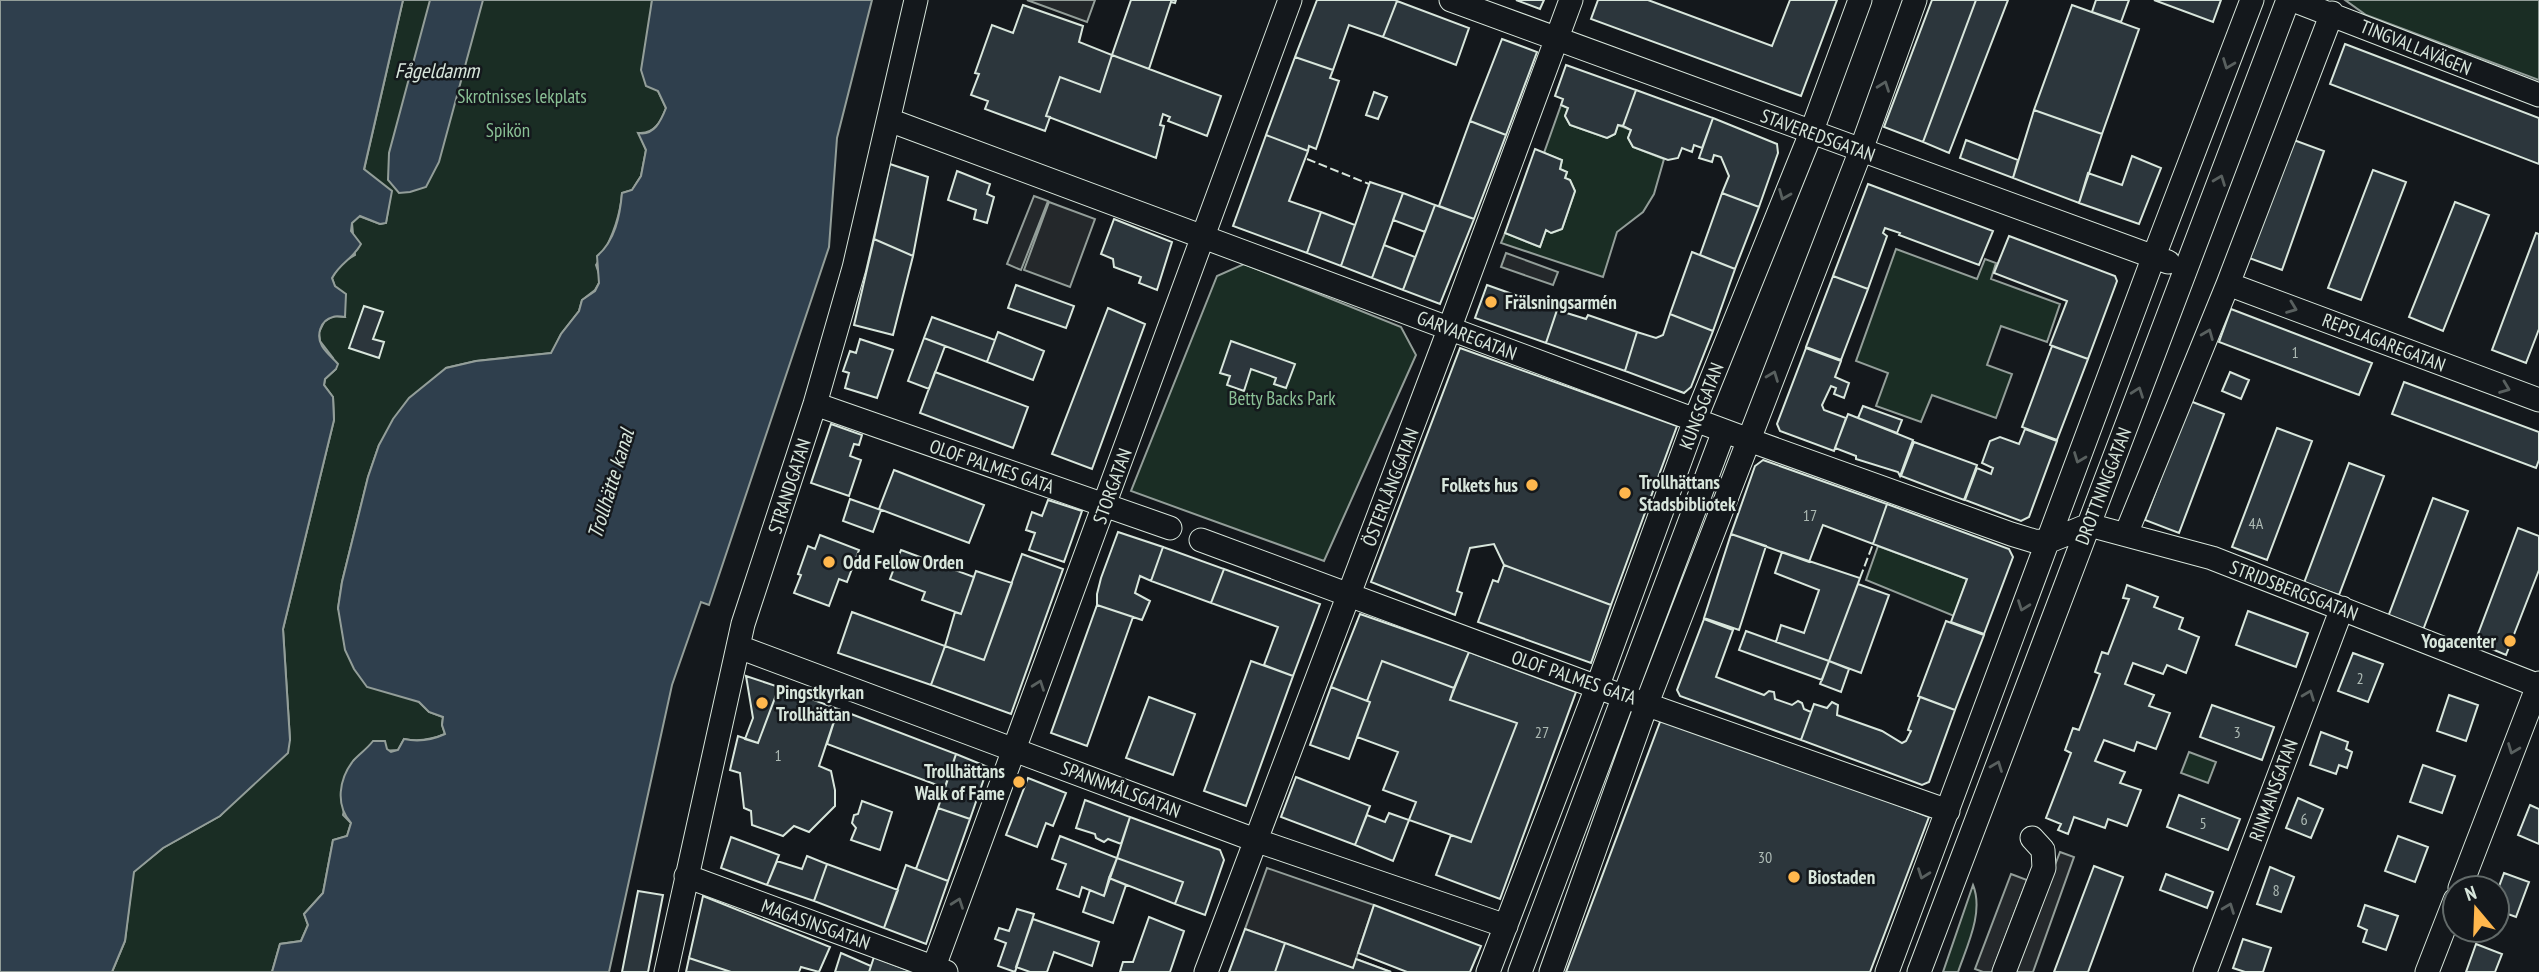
<svg xmlns="http://www.w3.org/2000/svg" width="2539" height="972" viewBox="0 0 2539 972" font-family="'PT Sans Narrow',sans-serif">
<style>
.green{fill:#1a2d24;stroke:#939e99;stroke-width:2}
.parking{fill:#24282b;stroke:#939e99;stroke-width:2}
.water{fill:#2f3f4d;stroke:#939e99;stroke-width:2}
.building{fill:#2c363c;stroke:#d8e6dc;stroke-width:2}
.lines{fill:none;stroke-linecap:round;stroke-linejoin:round}
.minor-casing{stroke:#d8e6dc;stroke-width:25}
.minor{stroke:#14181c;stroke-width:23}
.fence{stroke:#d8e6dc;stroke-width:2;stroke-dasharray:9 3.5;stroke-linecap:butt}
.oneway{stroke:#59605f}
.poi-dot{fill:#ffb74d;stroke:#14181c;stroke-width:2.5}
.labels{text-anchor:middle;stroke-width:5;stroke-linejoin:round;paint-order:stroke}
.number-label{font-size:16px;fill:#adbab4}
.street-label{font-size:19px;fill:#d8e6dc;stroke:#14181c}
.park-label{font-size:19px;fill:#8ac095;stroke:#14181c}
.poi-label{font-size:19px;font-weight:bold;fill:#d8e6dc;stroke:#14181c;text-anchor:start}
.water-label{font-size:21px;font-style:italic;fill:#d8e6dc;stroke:#14181c}
</style>
<rect width="100%" height="100%" fill="#14181c"/>
<path class="green" d="M403 0H652L650 23 658 91 666 108C661 121 655 134 639 133L646 150 641 176 632 190 622 193C620 220 610 243 596 265L600 277 599 283 595 290 582 300 579 311 561 334 552 353 476 361 446 368 379 445 368 477 342 582 338 609 419 702 429 712 443 717 442 725 445 734C431 740 419 742 404 739L398 750 365 752 354 760 343 815 351 823 347 836 333 840 323 893 304 914 308 925 301 941 280 944 272 972H112L125 941 133 872 163 848 220 816 290 740 283 629 334 420 333 397 324 385 325 379 336 369 333 358 320 341 319 332 324 322 333 316 345 317 332 278 340 264 355 255 352 223 359 216 380 224 386 223 391 191 364 170Z
M2345 0H2539V80L2366 15Z
M1561 105 1568 108 1565 116 1570 125 1607 138 1615 134 1618 125 1631 130 1628 138 1633 147 1664 159 1654 194 1643 212 1617 232 1603 277 1501 243 1505 233 1540 247 1546 230 1552 233 1562 229 1575 191 1570 180 1565 178 1567 172 1560 169 1562 160 1544 153Z
M1896 249 1977 279 1985 259 1996 263 1991 279 2060 304 2047 342 2001 326 1987 365 2012 374 1996 418 1932 395 1921 422 1876 406 1888 373 1856 361Z
M1244 264 1401 327 1416 355 1324 561 1131 491 1217 276Z
M1878 546 1967 579 1954 616 1866 580Z
M2189 752 2216 762 2208 783 2181 773Z
M1973 885C1984 912 1967 946 1958 972H1943Z"/>
<path class="parking" d="M1027 0H1095L1087 22Z
M1034 196 1048 201 1021 270 1007 264Z
M1049 202 1095 219 1070 287 1024 270Z
M1506 253 1558 272 1553 285 1501 267Z
M2060 852 2074 857 2033 972H2014Z
M1267 868 1374 905 1356 959 1391 972H1351L1352 968 1245 929Z
M2011 874 2027 880 1992 972H1983L1975 969Z"/>
<path class="water" d="M0 0H403L364 169 392 191 386 223 380 224 360 216 352 223 351 231 361 244C353 259 341 262 332 278L335 286 346 294 345 317C341 317 337 315 333 317 320 320 316 336 322 346 326 353 333 358 338 364L336 369 325 379 324 385 333 397 334 420 283 629 290 740 288 753 220 816 163 848 134 872 125 941 112 972H0Z
M430 0H483L439 162 426 187 410 192 399 193 388 180 389 153Z
M652 0H872L837 138 829 247 709 605 701 602 672 685 609 972H272L280 944 301 941 308 925 304 914 323 893 333 840 347 836 351 823C335 805 339 779 353 761 359 754 367 749 373 741H385L387 749 391 752 398 750 404 739C418 742 432 740 445 734L442 725 443 717 429 712 419 702 367 687 354 669 345 650 338 608 342 582 368 477 379 445 393 419 409 398 446 368 476 361 551 353 561 334 579 311 582 300 595 291 599 283 597 256C615 241 620 216 622 193L632 190 641 176 646 150 638 133C654 136 661 121 666 108L658 91 646 86 641 70Z"/>
<path class="building" d="M1131 0H1176L1175 3 1171 2 1149 69 1112 55Z
M1317 0H1395L1397 1 1383 37 1349 25 1333 70 1295 57Z
M1516 0H1544L1540 9Z
M1598 0H1648L1772 46 1790 0H1837L1801 96 1591 19Z
M1932 0H1976L1923 142 1884 127Z
M1976 0H2008L1949 153 1923 142Z
M2096 0H2129L2121 22 2092 12Z
M2154 0H2221L2213 22Z
M1397 1 1469 28 1456 65 1383 37Z
M1023 5 1083 26 1079 42 1112 55 1100 92 1060 77 1046 116 1050 117 1045 131 985 109 988 101 971 95 979 74 975 73 992 25 1013 33Z
M2072 5 2139 29 2102 134 2034 110Z
M1502 39 1537 52 1506 135 1470 121Z
M2345 44 2539 118V164L2330 84Z
M1112 55 1221 96 1207 136 1168 121 1170 117 1163 114 1160 125 1164 126 1156 158 1046 116 1060 77 1100 92Z
M1295 57 1333 70 1330 78 1339 81 1316 149 1309 146 1308 151 1266 135Z
M1566 65 1636 90 1623 126 1618 125 1615 134 1607 138 1570 125 1565 116 1568 108 1561 105 1563 99 1555 96Z
M1636 90 1713 118 1702 148 1694 145 1692 152 1682 148 1678 158 1668 160 1633 147 1628 138 1631 130 1623 126Z
M1374 92 1387 97 1378 119 1366 115Z
M2034 110 2102 134 2079 203 2013 178Z
M1713 118 1777 144 1778 153 1759 207 1722 193 1729 176 1721 157 1714 155 1712 162 1699 158Z
M1470 121 1506 135 1474 219 1439 206Z
M1266 135 1308 151 1289 201 1321 212 1307 253 1233 226Z
M2291 139 2324 151 2282 270 2249 258Z
M1966 140 2018 160 2013 178 1960 158Z
M1535 149 1562 160 1560 169 1567 172 1565 178 1570 180 1575 191 1562 229 1551 233 1546 230 1540 247 1505 233Z
M2132 156 2161 168 2139 224 2079 203 2088 173 2122 185Z
M890 164 928 177 913 256 874 239Z
M2373 170 2406 182 2361 300 2328 288Z
M957 171 990 184 987 194 994 197 987 223 974 219 976 210 948 200Z
M1370 182 1403 193 1372 278 1341 266Z
M1868 184 1993 231 1979 265 1899 235 1900 233 1885 228 1883 233 1887 236 1868 289 1833 276Z
M1403 193 1435 205 1425 232 1393 220Z
M1722 193 1759 207 1735 269 1700 255Z
M2455 202 2489 215 2443 331 2409 317Z
M1435 205 1474 219 1440 304 1403 290Z
M1321 212 1355 225 1341 266 1307 253Z
M1114 219 1172 242 1157 290 1139 283 1141 277 1114 267 1113 259 1101 254Z
M2536 233 2539 234V329L2526 363 2492 350Z
M2009 236 2115 276 2117 281 2088 359 2050 345 2067 301 1994 273Z
M874 239 913 256 893 335 854 325Z
M1384 245 1415 257 1403 290 1372 278Z
M1692 252 1735 269 1713 331 1670 314Z
M1833 276 1868 289 1841 360 1806 347Z
M1016 285 1074 306 1066 328 1008 308Z
M1487 285 1557 310 1546 343 1475 318Z
M364 306 383 312 373 339 384 342 379 358 349 348Z
M1108 308 1145 324 1092 469 1052 454Z
M2231 309 2372 363 2359 395 2219 342Z
M1557 310 1586 319 1588 315 1637 332 1625 371 1546 343Z
M1670 314 1713 331 1691 387 1684 393 1625 371 1637 332 1656 338 1663 335Z
M932 317 995 340 987 362 924 338Z
M998 332 1044 351 1033 380 987 362Z
M924 338 945 346 929 389 908 381Z
M860 339 893 350 877 398 845 388 849 373 843 371 850 351 856 353Z
M1231 341 1295 364 1286 388 1274 384 1276 378 1251 369 1244 391 1227 385 1230 376 1220 373Z
M2052 346 2088 359 2057 440 2022 427Z
M1460 348 1677 426 1611 605 1504 565 1494 544 1470 548 1457 591 1462 593 1455 615 1371 582Z
M1806 348 1841 361 1835 377 1849 383 1844 398 1834 394 1836 388 1831 386 1822 405 1824 410 1846 418 1834 451 1780 431 1777 424Z
M935 372 1028 407 1013 448 920 413Z
M2230 372 2249 380 2241 399 2222 391Z
M2404 382 2539 432V460L2536 468 2392 414Z
M2190 401 2224 414 2179 533 2145 520Z
M1863 406 1902 420 1897 433 1858 418Z
M1848 414 1913 440 1900 476 1898 472 1856 459V456L1835 448Z
M831 424 862 435 859 445 854 444 850 456 861 460 849 496 811 483Z
M2277 428 2312 441 2267 560 2232 547Z
M2025 429 2057 441 2029 517 2021 521 1965 500 1977 468 1991 474 1993 468 1982 463 1990 441 2000 437 2019 444Z
M1914 442 1977 465 1964 500 1901 476Z
M1763 460 1887 504 1873 544 1823 525 1809 562 1731 534 1755 466Z
M2349 463 2384 476 2339 595 2304 583Z
M894 470 984 505 969 543 879 509Z
M2433 498 2468 511 2423 630 2388 617Z
M850 499 881 510 873 532 843 521Z
M1048 500 1082 511 1064 562 1029 550 1035 533 1026 530 1032 512 1042 516Z
M1887 504 2009 549 2013 557 1984 634 1951 622 1967 579 1873 544Z
M2518 528 2539 536V570L2506 655 2475 642Z
M1118 532 1163 547 1151 581 1140 576 1135 593 1150 601 1142 620 1097 605V594L1101 578Z
M1731 534 1766 546 1739 630 1704 618Z
M820 535 859 550 847 582 839 579 829 606 794 593 801 575 798 574 808 546 815 549Z
M1163 547 1224 569 1211 603 1151 581Z
M901 550 974 577 961 614 922 600 925 592 890 579Z
M1782 552 1860 578 1829 661 1776 642 1781 625 1804 633 1819 590 1775 573Z
M1022 554 1063 569 1011 714 931 685 945 646 984 660Z
M1504 565 1611 605 1591 663 1478 622 1493 580 1498 582Z
M1224 569 1320 604 1293 676 1264 665 1278 627 1211 603Z
M976 571 1012 583 984 660 945 646 955 612 961 614Z
M1858 584 1889 595 1861 673 1829 661Z
M2127 585 2158 597 2154 607 2183 618 2179 629 2199 637 2186 673 2167 665 2163 674 2133 663 2125 684 2154 695 2149 706 2170 713 2156 749 2137 742 2134 751 2104 740 2095 761 2125 772 2120 783 2141 790 2127 826 2108 819 2105 828 2074 817 2068 834 2058 830 2061 824 2046 818 2071 753 2065 750 2073 728 2079 730 2100 674 2095 672 2102 652 2108 654 2129 599 2123 598Z
M1097 605 1133 617 1087 746 1051 733Z
M2248 611 2308 633 2296 667 2236 645Z
M852 612 945 646 931 685 838 653Z
M1360 614 1469 652 1454 688 1382 661 1367 701 1331 687Z
M1704 619 1733 630 1716 677 1764 695 1769 691 1774 692 1775 699 1792 705 1798 701 1802 703 1804 709 1811 712 1801 740 1680 696 1677 690Z
M1946 621 1984 635 1955 710 1918 696Z
M1746 631 1829 661 1822 680 1739 650Z
M1469 652 1576 692 1500 899 1436 875 1451 835 1471 842 1517 723 1450 700Z
M2353 653 2383 664 2368 702 2338 691Z
M1251 661 1293 676 1246 806 1204 791Z
M1382 661 1454 688 1450 700 1517 723 1471 842 1409 820 1416 802 1383 790 1398 752 1357 737 1370 702 1367 701Z
M1829 661 1849 669 1841 692 1820 684Z
M746 676 779 687 758 743 745 739 753 718Z
M779 687 838 709 819 766 831 771 835 790V806L809 832 794 826 783 836 752 825 751 811 744 808 740 773 730 770 738 736 758 743Z
M1331 687 1370 702 1349 759 1310 745Z
M2449 695 2478 705 2466 741 2437 731Z
M1149 697 1195 714 1173 775 1126 758Z
M1920 697 1955 710 1929 782 1922 785 1801 740 1814 704 1827 708 1832 702 1838 705 1837 715 1882 731 1902 743 1906 741 1911 731 1908 730Z
M2212 705 2274 727 2262 760 2200 737Z
M838 709 956 754 945 788 827 744Z
M1663 714 1929 817 1870 972H1566Z
M2321 732 2348 742 2346 749 2352 752 2347 768 2339 765 2336 774 2310 765Z
M956 754 988 767 970 819 938 808Z
M2423 765 2455 776 2442 813 2410 802Z
M1296 777 1370 806 1355 845 1281 817Z
M1028 778 1066 793 1053 826 1046 823 1037 847 1006 835Z
M2179 795 2240 819 2228 850 2167 827Z
M2298 798 2323 809 2311 838 2286 828Z
M1085 800 1130 817 1121 844 1108 839 1104 842 1096 838 1095 834 1076 828Z
M862 801 892 812 880 850 851 840 856 828 852 823 854 815 858 814Z
M2530 805 2539 809V844L2518 835Z
M938 808 970 819 948 881 916 869Z
M1389 813 1409 820 1393 861 1355 845 1367 815 1385 822Z
M1130 817 1220 850 1224 860 1205 915 1175 904 1183 882 1117 858Z
M1060 836 1117 858 1104 896 1082 887 1079 897 1057 889 1066 864 1052 859Z
M2398 836 2428 847 2415 882 2385 871Z
M731 837 779 855 767 885 721 868Z
M807 856 827 864 814 901 767 885 777 861 802 869Z
M1117 858 1183 882 1175 904 1109 878Z
M827 864 898 890 884 928 814 901Z
M906 865 948 881 926 944 884 928Z
M2094 866 2123 877 2088 972H2054Z
M2270 867 2294 877 2281 912 2257 904Z
M2504 873 2529 882 2516 917 2497 910V892Z
M2166 874 2213 892 2207 908 2160 890Z
M1109 878 1126 885 1113 923 1083 912 1090 890 1104 896Z
M638 891 663 895 648 972H622Z
M703 896 830 947 819 972 801 967 799 972H731L689 958Z
M1374 905 1481 946 1470 972H1407L1358 953Z
M2365 905 2398 916 2386 950 2363 942 2367 930 2358 926Z
M1017 909 1034 914 1015 972 998 966 1006 943 995 939 999 928 1009 931Z
M1149 917 1184 931 1170 972H1120L1123 962H1133Z
M1033 919 1099 942 1092 966 1054 952 1047 972H1030L1016 967Z
M1245 929 1285 943 1275 972H1229Z
M2243 939 2271 948 2263 972H2245L2233 968Z
M1285 943 1353 968 1356 959 1391 972H1275Z
M2476 944 2502 954 2495 972H2466Z
M841 953 871 966 869 972H835Z
M874 957 913 972H869Z
M689 958 731 972H686Z"/>
<g class="lines">
<defs>
<path id="minor" d="M1451 0 2168 262
M2293 0 2539 95
M889 120 1749 440 2011 534 2034 541 2047 542 2089 525 2212 558 2539 686
M2228 284 2539 400
M815 404 1170 528
M2126 534 2228 284 2332 13
M1201 540 1597 687 1948 811
M739 647 1255 840 1506 926
M686 876 946 972
M2460 888 2539 683
M666 972 743 624 815 404 854 268 916 0
M932 972 1290 0
M1206 972 1444 343 1571 0
M1488 972 1602 674 1695 420 1811 133 1860 0
M1520 972 1724 431
M1551 972 1647 703 1861 150 1915 0
M1887 972 2154 256 2252 0
M1919 972 2288 0
M2004 972 2044 868 2043 850 2032 838
M2205 972 2342 608
M2427 972 2455 900"/>
</defs>
<use href="#minor" class="minor-casing"/>
<use href="#minor" class="minor"/>
<path class="fence" d="M1307 159 1369 184
M1860 578 1873 544"/>
</g>
<defs><path id="oneway-chevron" d="M-2-3.5L2.5 0L-2 3.5" fill="none" stroke-width="1.6" stroke-linecap="round" stroke-linejoin="round" transform="scale(1.75)"/></defs>
<g class="oneway">
<use href="#oneway-chevron" transform="translate(2228 64) rotate(111)"/>
<use href="#oneway-chevron" transform="translate(1884 86) rotate(-70)"/>
<use href="#oneway-chevron" transform="translate(2220 180) rotate(-69)"/>
<use href="#oneway-chevron" transform="translate(1784 195) rotate(112)"/>
<use href="#oneway-chevron" transform="translate(2292 308) rotate(21)"/>
<use href="#oneway-chevron" transform="translate(2208 334) rotate(-68)"/>
<use href="#oneway-chevron" transform="translate(1773 376) rotate(-69)"/>
<use href="#oneway-chevron" transform="translate(2505 388) rotate(21)"/>
<use href="#oneway-chevron" transform="translate(2138 392) rotate(-70)"/>
<use href="#oneway-chevron" transform="translate(2079 458) rotate(111)"/>
<use href="#oneway-chevron" transform="translate(2023 606) rotate(110)"/>
<use href="#oneway-chevron" transform="translate(1039 685) rotate(-70)"/>
<use href="#oneway-chevron" transform="translate(2309 695) rotate(-69)"/>
<use href="#oneway-chevron" transform="translate(2513 749) rotate(111)"/>
<use href="#oneway-chevron" transform="translate(1997 766) rotate(-69)"/>
<use href="#oneway-chevron" transform="translate(1923 874) rotate(110)"/>
<use href="#oneway-chevron" transform="translate(958 903) rotate(-70)"/>
<use href="#oneway-chevron" transform="translate(2229 908) rotate(-69)"/>
</g>
<g class="poi-dot">
<circle cx="1491" cy="302" r="7"/>
<circle cx="1532" cy="485" r="7"/>
<circle cx="1625" cy="493" r="7"/>
<circle cx="829" cy="562" r="7"/>
<circle cx="2510" cy="641" r="7"/>
<circle cx="762" cy="703" r="7"/>
<circle cx="1019" cy="782" r="7"/>
<circle cx="1794" cy="877" r="7"/>
</g>
<g class="labels">
<g class="number-label">
<text x="2295" y="358">1</text>
<text x="1810" y="521">17</text>
<text x="2256" y="529">4A</text>
<text x="2360" y="684">2</text>
<text x="1542" y="738">27</text>
<text x="2237" y="738">3</text>
<text x="778" y="761">1</text>
<text x="2304" y="825">6</text>
<text x="2203" y="829">5</text>
<text x="1765" y="863">30</text>
<text x="2276" y="896">8</text>
</g>
<g class="street-label">
<text transform="translate(2416 47) rotate(22)" y="7">TINGVALLAVÄGEN</text>
<text transform="translate(1818 135) rotate(20)" y="7">STAVEREDSGATAN</text>
<text transform="translate(1467 335) rotate(21)" y="7">GARVAREGATAN</text>
<text transform="translate(2384 342) rotate(21)" y="7">REPSLAGAREGATAN</text>
<text transform="translate(1701 406) rotate(-69)" y="7">KUNGSGATAN</text>
<text transform="translate(992 466) rotate(19)" y="7">OLOF PALMES GATA</text>
<text transform="translate(789 486) rotate(-72)" y="7">STRANDGATAN</text>
<text transform="translate(1112 486) rotate(-70)" y="7">STORGATAN</text>
<text transform="translate(2103 486) rotate(-69)" y="7">DROTTNINGGATAN</text>
<text transform="translate(1390 487) rotate(-69)" y="7">ÖSTERLÅNGGATAN</text>
<text transform="translate(2294 590) rotate(21)" y="7">STRIDSBERGSGATAN</text>
<text transform="translate(1574 677) rotate(19)" y="7">OLOF PALMES GATA</text>
<text transform="translate(1121 789) rotate(21)" y="7">SPANNMÅLSGATAN</text>
<text transform="translate(2273 790) rotate(-70)" y="7">RINMANSGATAN</text>
<text transform="translate(816 924) rotate(20)" y="7">MAGASINSGATAN</text>
</g>
<g class="park-label">
<text x="522" y="103">Skrotnisses lekplats</text>
<text x="508" y="137">Spikön</text>
<text x="1282" y="405">Betty Backs Park</text>
</g>
<g class="poi-label">
<text x="1505" y="309">Frälsningsarmén</text>
<text x="1639" y="489">Trollhättans<tspan x="1639" dy="22">Stadsbibliotek</tspan></text>
<text x="1518" y="492" text-anchor="end">Folkets hus</text>
<text x="843" y="569">Odd Fellow Orden</text>
<text x="2496" y="648" text-anchor="end">Yogacenter</text>
<text x="776" y="699">Pingstkyrkan<tspan x="776" dy="22">Trollhättan</tspan></text>
<text x="1005" y="778" text-anchor="end">Trollhättans<tspan x="1005" dy="22">Walk of Fame</tspan></text>
<text x="1808" y="884">Biostaden</text>
</g>
<g class="water-label">
<text x="437" y="78">Fågeldamm</text>
<text transform="translate(611 484) rotate(-73)" y="7">Trollhätte kanal</text>
</g>
</g>
<g transform="translate(2476 909) rotate(341)"><circle r="33" fill="#14181c" stroke="#626a69" stroke-width="2"/>
<path d="M0-5L12 26L0 18L-12 26Z" fill="#ffb74d"/>
<text y="-10" font-size="19" font-weight="bold" text-anchor="middle" fill="#d8e6dc">N</text>
</g>
</svg>
